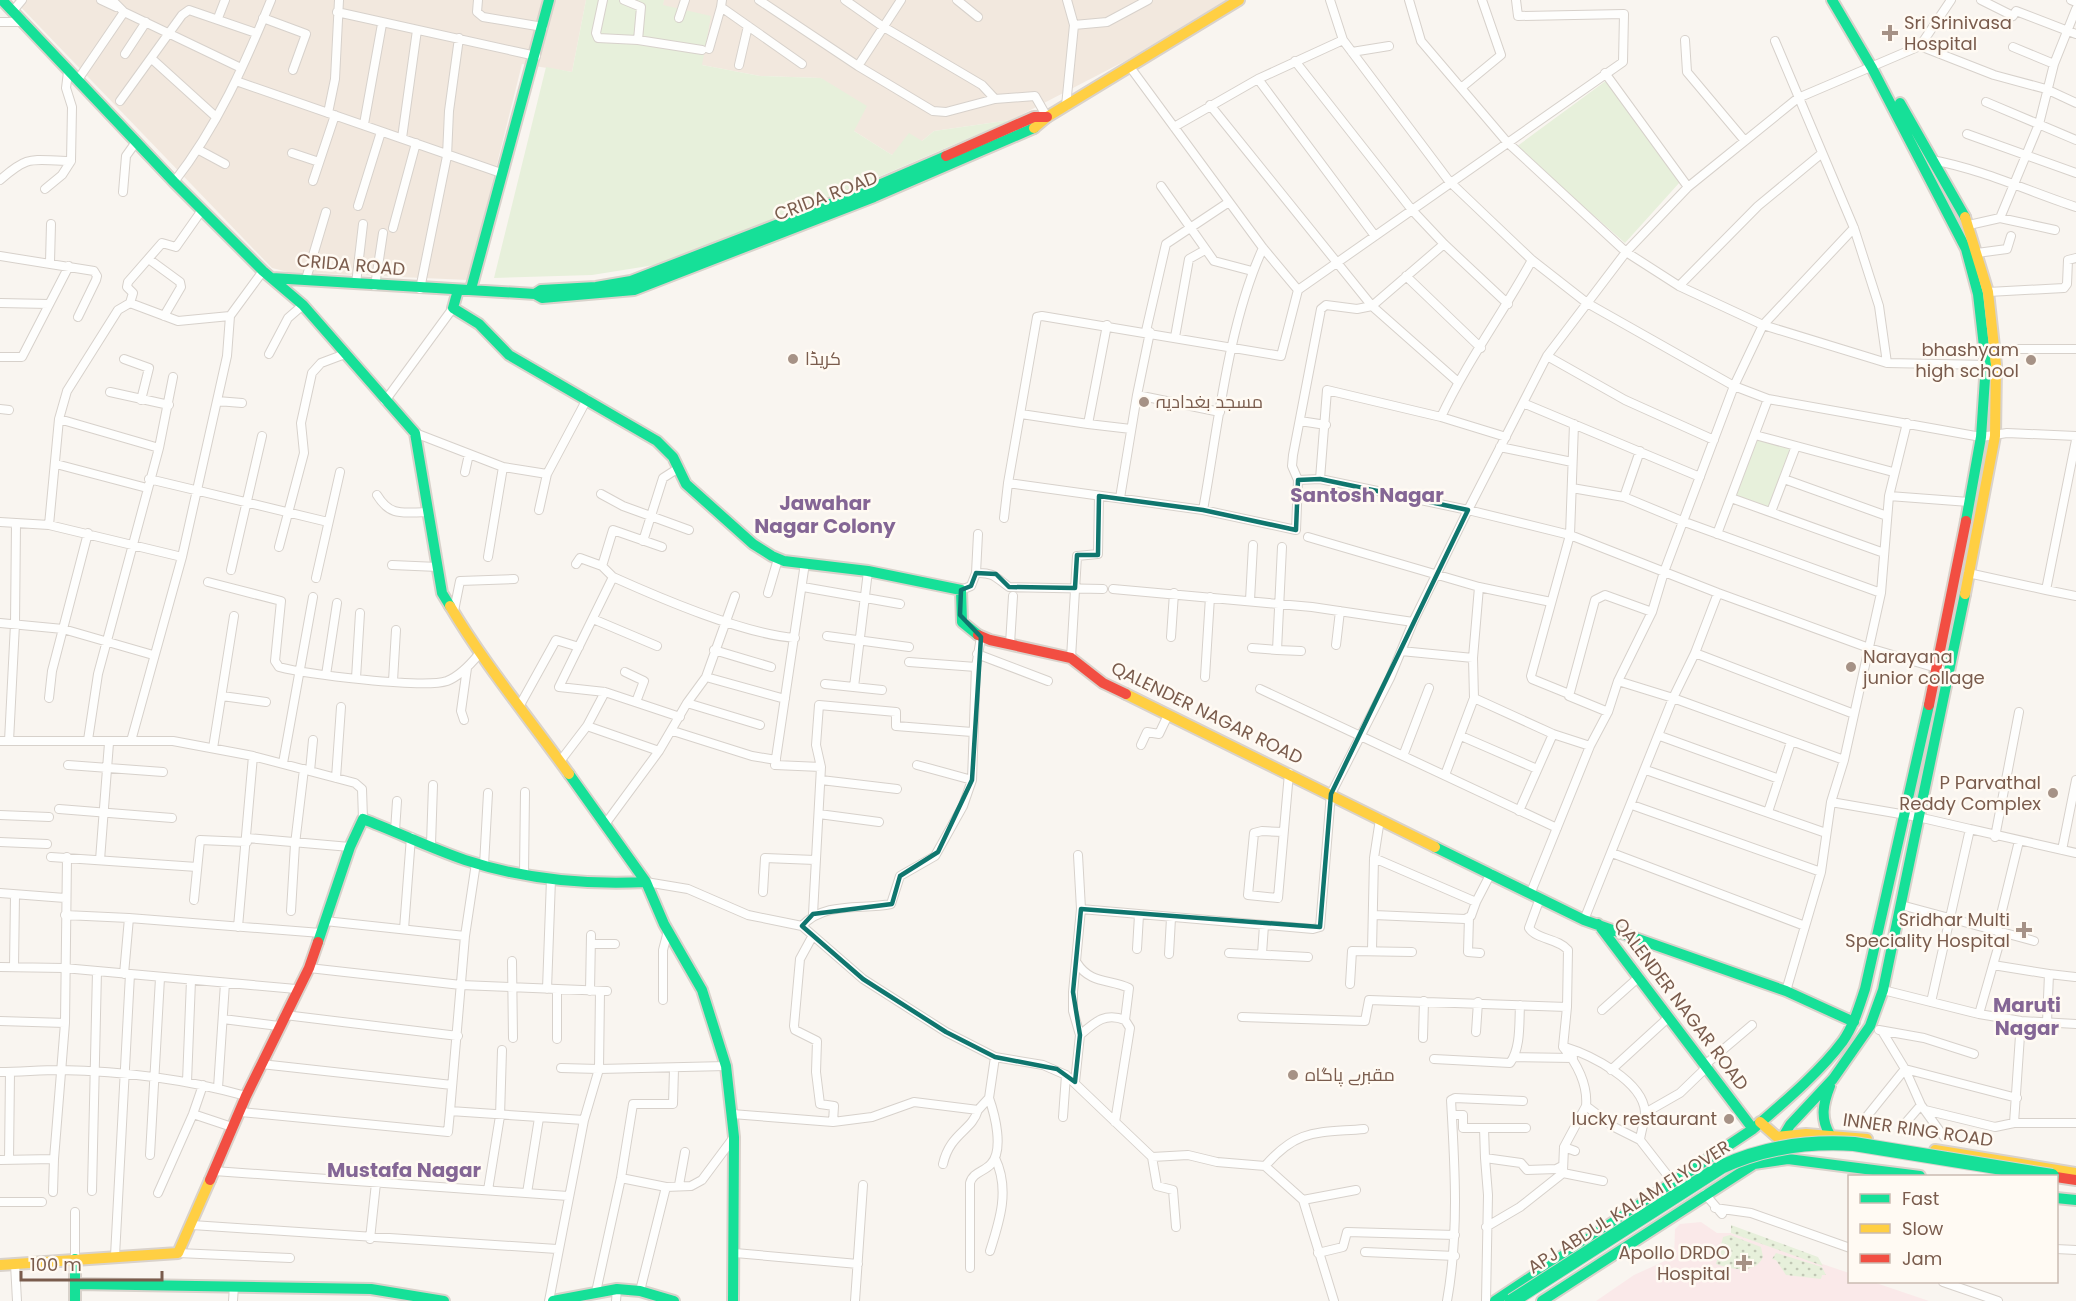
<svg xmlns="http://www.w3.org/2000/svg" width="2076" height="1301" viewBox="0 0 2076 1301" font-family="Poppins,Cairo,sans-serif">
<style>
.residential{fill:#f2e8de}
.medical{fill:#fae9e9}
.green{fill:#e7f0db}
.garden{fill:url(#garden-dots)}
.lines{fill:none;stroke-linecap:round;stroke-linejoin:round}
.street-casing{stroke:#d7d1cb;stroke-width:10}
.fast-casing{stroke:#d9d2cb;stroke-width:14}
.slow-casing{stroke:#d9d2cb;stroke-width:14}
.jam-casing{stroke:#d9d2cb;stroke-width:14}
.street{stroke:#fefefd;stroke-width:8}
.fast{stroke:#16e098;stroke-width:10}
.slow{stroke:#ffcf43;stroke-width:10}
.jam{stroke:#f24e42;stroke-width:10}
.fast-bridge-casing{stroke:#dad1cc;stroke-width:16;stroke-linecap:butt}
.fast-bridge{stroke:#16e098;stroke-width:14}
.marked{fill:none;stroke:#0f766e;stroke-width:4.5;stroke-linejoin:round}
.poi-dot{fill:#a69286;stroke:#fffaf3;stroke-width:2}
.labels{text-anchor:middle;stroke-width:5;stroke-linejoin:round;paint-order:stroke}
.poi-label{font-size:18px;fill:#7a5c4d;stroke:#fffaf3;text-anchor:start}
.street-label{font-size:18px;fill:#7a5c4d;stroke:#fffaf3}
.neighbourhood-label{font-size:20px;font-weight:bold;fill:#846695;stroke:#fffaf3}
</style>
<defs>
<pattern id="garden-dots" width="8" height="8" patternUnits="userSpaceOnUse" patternTransform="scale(1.5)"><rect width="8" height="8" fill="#e7f0db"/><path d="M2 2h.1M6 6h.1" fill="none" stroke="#c0c6b4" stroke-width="1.8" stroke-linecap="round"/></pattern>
</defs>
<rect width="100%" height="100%" fill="#f9f5f0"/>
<path class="residential" d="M14 0H586L572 72 522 64 468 280 288 272 272 268Z
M664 0H1226L1127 60 1011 120 934 131 922 141 892 155 854 131 821 78 760 76 702 65 662 5Z"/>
<path class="medical" d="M1701 1222 1717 1233H1731L1849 1273 1850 1282H1873L1929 1301H1596L1634 1275 1667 1260 1674 1259 1675 1229 1680 1224Z"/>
<path class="green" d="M586 0H664L663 5 711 16 702 65 760 76 821 78 867 106 854 131 892 155 909 133 922 141 934 131 1011 120 797 212 667 263 592 275 494 278 546 67 572 72Z
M1607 80 1680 182 1625 243 1516 147Z
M1755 437 1793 448 1771 510 1732 495Z"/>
<path class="garden" d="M1731 1225 1818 1257 1823 1266 1731 1233Z
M1730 1235 1761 1247 1763 1257C1755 1275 1731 1269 1716 1264L1723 1237Z
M1776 1253 1822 1267 1826 1275H1822L1821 1279 1786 1275 1776 1260 1772 1259Z"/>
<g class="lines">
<defs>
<path id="street" d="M101 0 116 7
M112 0 124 12 241 68
M478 0 477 12 483 17 543 27
M603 0 596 33 598 38 638 40 702 50
M624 0 641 7 638 40
M722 0 721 7 802 64
M759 0 858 66 933 111 946 112 995 99
M845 0 882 26 982 85 995 99 1035 96 1047 117
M957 0 978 17
M1330 0 1343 40 1449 181 1532 260 1587 303 1734 386 1768 399 1981 437 2007 433 2076 436
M1409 0 1421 41 1507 142 1626 252 1679 286 1763 325 1887 363 1989 365
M1981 0 2013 16 2016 11 2076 34
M2071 0 2076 2
M12 12 22 0
M337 12 536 56
M218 18 225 0
M263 18 306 34 293 70
M679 18 685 0
M0 22H24
M1074 25 1107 22 1148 0
M1685 40 1687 72 1745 141
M1775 41 1854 228 1879 306 1887 363
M1920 46 1994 75 2046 89 2076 103
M2013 47 2054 64
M709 49 721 7
M1352 52 1389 46
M125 54 146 22
M152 59 216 117
M1295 61 1412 210 1444 244 1508 304
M739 65 748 26
M858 66 901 0
M1130 67 1263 248 1298 290
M1605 73 1688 187
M1258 79 1375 236
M77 81 124 12
M236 81 501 173
M1461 88 1501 55 1482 0
M120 101 182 15 189 10 256 33
M1986 102 2076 140
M1210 105 1372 306 1458 382
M1066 106 1074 25 1067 0
M328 113 335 79 339 0
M364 124 382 24
M1174 127 1258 79 1343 40
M1967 134 2076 173
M402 138 417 30
M199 150 225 164
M292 153 319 162
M1932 160C1981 169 2028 191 2076 207
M0 180C31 153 32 161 71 161L72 107 66 88 68 72
M313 181 335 115
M174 182C217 127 245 64 271 0
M1161 186 1214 261 1252 271
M45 189 62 175 71 161
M123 192 126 156 136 142
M358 206 381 132
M2000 218 2039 124 2054 64 2076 9
M1969 225 2000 218 2055 230
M393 228 416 143
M1977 253 2007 249 2011 236
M0 256 94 271 97 276 96 280 78 317
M150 260 180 282 181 287 164 316
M50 262 51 224
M1406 276 1481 348
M306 279 326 212
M356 284 363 224
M375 286 383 233
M1679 286 1758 206 1821 154
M420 289 447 156 449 111 459 38
M1988 292 2064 288 2067 284 2068 260 2076 258
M0 303 49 304
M130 303 133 293 127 287 128 282 162 243 176 247 202 210
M1146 331 1166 244 1229 202
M1175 337 1189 259 1205 250
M1996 349H2076
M269 354 288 318 303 305
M1547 356 1625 400 1714 440
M0 357H22L69 266
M124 359 149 368 141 400
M110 392 169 405
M1137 395 1220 412
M217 401 242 403
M385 401 453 308
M1523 403 1700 477
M0 409 9 410
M1021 414 1088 424 1107 325
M59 419 67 391 118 310 130 303 178 321 230 316 263 271
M1300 421 1326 425
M1088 424 1131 429
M415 433 503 467 488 557
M1755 435 1893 472
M1506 437 1441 417C1466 363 1503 313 1532 260
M1500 447 1572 462
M159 448 173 377
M56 464 147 488
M503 467 547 474
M465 472 469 454
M149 479 328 522
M1320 479 1327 390 1441 417
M1784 479 1887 516
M1298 480 1320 479 1468 510 1570 535 1718 593 1869 648 1940 669
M1008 483 1203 510 1296 530 1298 480 1292 466 1293 455 1321 309 1326 305 1357 309 1372 306 1444 244
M1572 488 1624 497 1682 521 1881 593
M601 494 623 506 689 530
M377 495C391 518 404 512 429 512
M1889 496 1969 502
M1624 497 1640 451
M1120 498 1137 395 1150 332
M1731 498 1884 553
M539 510 547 474 587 399
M1203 510C1218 427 1228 324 1263 248
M1771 512 1796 446
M1004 518 1008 483 1037 317 1042 316 1281 356 1298 290 1623 62 1624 14 1518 16 1516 0
M0 522 49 525 182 557
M49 525 59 419 159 448 98 674 88 740
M1717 534 1768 399
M1308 537 1479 587 1551 602
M643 541 663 478 677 469
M279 547 304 453 301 423 312 373 321 363 345 354
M805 563 775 765 821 767 813 914
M576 564 580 558 602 566
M392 565 438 567
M231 570 262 436
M976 573 978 534
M1968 573 2046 590 2076 440
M613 577 602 566 613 530 662 547
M316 578 340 472
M208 582 281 601 275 661 279 667C306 674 423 689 447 681 460 676 470 665 479 654
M803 587 900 604
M1479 587 1473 658 1474 698 1553 734 1590 746
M1113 589 1312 607 1413 622
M961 590 971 586 976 573C994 572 996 578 1009 587L1103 589
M2046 590 2076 596
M768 593 778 559
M1250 600 1253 545
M454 611 460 581 514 579
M593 619 657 646
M0 623 63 629 153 655
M827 636 909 647
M1171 637 1174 593
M1010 644 1013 596
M1336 645 1340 611
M1252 648 1277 650 1282 547
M714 650 771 667
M1277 650 1301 651
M1401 651 1473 658
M1695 653 1854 714
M977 654 1048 681
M1071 658 1077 556 1098 554 1099 496
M909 662 976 667
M625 672 644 681 636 702
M326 675 337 603
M706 677 785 699
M1205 677 1210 597
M356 678 360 613
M393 681 396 630
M1618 681 1673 698 1844 760
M825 684 882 690
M854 687 868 571
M1260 689 1557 828
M1569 694 1532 679 1531 676 1570 535 1574 424
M222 696 266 702
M49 698 52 671 88 533
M687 703 760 725
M520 705 556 640 579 647
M1608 712 1569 696 1595 600 1605 595 1652 612
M680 717 605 692 559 687 613 577C662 599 743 634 795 638
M464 720 461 711 467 668
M587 726 659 751 687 703 706 677 735 596
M673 731 752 756 776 760
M1461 736 1537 769
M1660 736 1779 779
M0 741H173L253 756 355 783 362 789 363 819
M9 741 15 624 16 523
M131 741 182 557 227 356 230 316
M1141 745 1147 732 1159 734 1168 715
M213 748 234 616
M1403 756 1429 688
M561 760 587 726 605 692
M283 763 313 597
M68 765 163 772
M917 765 972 780
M821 767 816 745 819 705 896 712V726L972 732
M1646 770 1826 833
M310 771 313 740
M1445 775 1474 698
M336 778 341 707
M821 780 897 789
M1831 802 1918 817 1970 829 1931 1002
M1632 805 1821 872
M59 809 172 818
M1519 811 1553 734
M1768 812 1791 742
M819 814 879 822
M0 815 49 817
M606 823 659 751
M1970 829 2076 853
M395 831 397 801
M1283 832 1262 831 1254 833 1248 895 1278 898 1289 773
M1995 837 2019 712
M247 838 350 847
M0 842 47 844
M431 844 433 785
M2062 850 2076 780
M1612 853 1805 926
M1078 855 1081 909
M51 857 197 867
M1374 858 1476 902 1491 873
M100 860 109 743
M484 865 488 793
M524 874 525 792
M646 882 688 889 748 915 802 926 863 979 946 1032 995 1057 1043 1065 1066 1075 1152 1157 1188 1155 1217 1162 1265 1166 1303 1200 1334 1301
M763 892 765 858 815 860
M1531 892 1590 746 1608 712 1618 681 1652 612 1664 572 1734 386 1763 325 1854 228
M0 893 65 898
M194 900 200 840 247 842
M1901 905 2034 941
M291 911 295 844 304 769
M65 915 129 918 124 974
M1374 915 1465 919 1471 916 1476 902
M1469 917 1468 952 1480 953
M129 918 321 933
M1584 920 1673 698 1695 653 1718 593
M325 921 465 936
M802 926C825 901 861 910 891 904L900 876 935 856 963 806 972 780 976 667 981 637
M238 927 253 756
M404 929 411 837
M1997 931 2019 841
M812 937 800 959 794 1026 795 1030 817 1041 816 1072 820 1104 834 1106 833 1122
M591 944H615
M1137 949 1139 915
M1372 950 1374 858 1380 819
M1229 953 1308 957
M1169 954 1171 918
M1262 954 1264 925
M512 961 513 1038
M1077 963C1090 984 1110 979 1129 988L1125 1020
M1993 965 2002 934
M0 967 64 968 296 989
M14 967 15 895
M309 968 461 985 607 991
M2049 974 2075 977
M1350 984 1352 951 1412 952
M547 989 551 879
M1883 990 1979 1014 2021 1021 2076 1024
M590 991 591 935
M1786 991 1821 872 1831 802 1844 760 1881 593 1889 496 1907 423
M663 1000V950L668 931
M1567 1007 1563 1047C1577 1063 1588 1085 1586 1106L1614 1127 1640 1140 1672 1181
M1602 1010 1639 977
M1979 1014 1993 965 2049 974 2047 1022
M285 1015 458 1036
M1242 1017 1365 1021 1369 1000 1567 1007 1568 950C1558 938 1537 940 1529 928L1540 898
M223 1019 279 1026
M0 1021 65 1023
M1879 1030 1924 1038 1974 1054
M1882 1031 1905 1069 1921 1105 1944 1137
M1476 1032 1478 1002
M1080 1035C1095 1022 1105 1012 1125 1020L1130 1028 1115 1122
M1423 1038 1424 1001
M557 1039V989
M1565 1047C1591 1055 1643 1081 1645 1112 1645 1121 1641 1131 1640 1140
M1514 1057 1573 1058
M1434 1059 1510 1063C1521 1048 1519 1023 1520 1005
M261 1064 452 1085
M1706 1064 1752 1025
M561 1068 599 1069 600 991
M1611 1070 1669 1017
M0 1072C20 1072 40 1070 60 1070 123 1071 185 1079 246 1096
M187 1082 191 980
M1075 1082 1080 1035 1073 1011V992L1081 909 1313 929 1320 927 1331 794 1390 678 1413 622 1468 510 1547 356 1626 252 1688 187 1798 98 1920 46 1951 0
M218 1088 225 983
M1925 1110 1995 1127 2014 1123H2076
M450 1111 465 936 476 863
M241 1112 448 1132 450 1111 584 1120
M1645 1113 1680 1093 1708 1066
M193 1114 232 1127
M732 1114 833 1122 872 1117 914 1102 978 1110 989 1098 995 1057
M1452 1115H1463V1128H1526
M1063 1117 1066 1075
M1864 1120 1905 1069 2017 1098
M2014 1123 2021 1021
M1902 1127 1921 1105
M1484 1128 1485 1158 1521 1163 1527 1170 1556 1169 1562 1166
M1564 1147 1575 1151
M150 1155 160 978
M1152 1157 1157 1186 1173 1190 1176 1227
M1485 1158 1488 1195 1486 1301
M54 1159 65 1023 67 857
M0 1160 54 1159 53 1192
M9 1160 10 1072
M943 1164C950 1133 972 1131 978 1110
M1265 1166C1298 1128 1317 1133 1364 1129
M214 1171 568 1196
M1563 1171 1564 1147 1586 1106
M621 1178 666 1187
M679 1185 685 1152
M488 1190 500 1116 502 1050
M92 1191 97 971
M158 1193 193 1114 203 1085
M527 1193 539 1118
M1705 1194 1722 1214
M1303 1200 1356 1190
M0 1202H42
M1715 1208 1751 1213 1850 1248
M75 1212V1259
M192 1225 557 1249
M1486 1227 1520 1207 1563 1173 1603 1181
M370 1239 376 1183
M2056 1249 2076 1250
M990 1251C1000 1220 1010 1189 995 1158
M1365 1252 1455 1256
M178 1253 290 1258
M735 1253 858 1264
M1318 1253 1343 1247 1347 1232 1455 1235
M115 1256 130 974
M15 1264 17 1301
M970 1268V1183C973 1172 984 1172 991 1164 1004 1150 995 1115 989 1098
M1943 1282 1998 1301
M640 1291 666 1187 691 1186 702 1180 734 1137
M596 1292 621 1178 633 1104H673L674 1069
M233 1301 234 1286
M549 1301 584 1120 599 1069 726 1066
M616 1301 617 1289
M855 1301 863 1185
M1447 1301C1459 1234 1455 1168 1451 1100L1455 1098 1523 1101"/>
<path id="fast" d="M2 0 174 182 263 271 303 305 415 433 442 593 450 606
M1832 0 1872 68 1966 249 1978 294 1986 364 1981 437 1966 521
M1900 103 1965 217
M272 278 535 294 542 298 634 290 874 197 1034 128
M471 289 549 0
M458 290 453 308 479 324 509 355 657 441 673 457 686 484 753 544 772 556 784 561 868 571 961 590 962 622 978 635
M535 294 541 290 596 287 631 281 874 187 946 156
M569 774 646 882 664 924 702 990 726 1066 734 1137 733 1301
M1435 847 1584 920 1786 991 1854 1022
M1598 924 1753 1129
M318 942 350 847 363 819C397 832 430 848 465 860 523 879 585 885 646 882
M1830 1086C1823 1104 1820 1118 1830 1135
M1773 1154 1790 1125 1833 1079 1870 1026 1883 990 1965 594
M2056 1198 2076 1200
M75 1259V1301
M76 1284 371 1289 444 1301
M553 1301 617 1289 640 1291 674 1301
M1495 1301 1753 1129C1783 1103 1820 1072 1843 1041 1854 1025 1859 1007 1865 989L1929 705
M1542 1301 1754 1164 1788 1159 1920 1176"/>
<path id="slow" d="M1034 128 1047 117 1239 0
M1965 217 1988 292 1996 365 1995 436 1965 594
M450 606C485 665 529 718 569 774
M1126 694 1435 847
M1760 1122 1777 1137 1806 1134 1867 1139
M1935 1150 2076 1173
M0 1265 178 1253 210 1180"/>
<path id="jam" d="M946 156 1034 117H1047
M978 635 990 640 1071 658 1103 683 1126 694
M1929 705 1966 521
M2056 1177 2076 1180
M210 1180 246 1096 309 968 318 942"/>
</defs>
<use href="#street" class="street-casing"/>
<use href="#fast" class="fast-casing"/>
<use href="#slow" class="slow-casing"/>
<use href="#jam" class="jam-casing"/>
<use href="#street" class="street"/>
<use href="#fast" class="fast"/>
<use href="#slow" class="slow"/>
<use href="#jam" class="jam"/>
<defs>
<path id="fast-bridge" d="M1512 1301 1721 1167C1764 1147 1807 1141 1854 1144L2052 1176"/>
</defs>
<use href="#fast-bridge" class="fast-bridge-casing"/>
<use href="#fast-bridge" class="fast-bridge"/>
</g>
<path class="marked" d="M1320 479 1468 510 1331 794 1320 927 1081 909 1073 992 1080 1035 1075 1082 1057 1069 995 1057 946 1032 863 979 802 926 813 914 892 904 900 876 938 852 972 780 981 637 960 615 961 590 971 586 976 573 996 574 1009 587 1075 588 1077 555H1098L1099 496 1203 510 1296 530 1298 480Z"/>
<g class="poi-dot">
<path d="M1887 24h6v6h6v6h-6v6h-6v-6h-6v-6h6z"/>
<circle cx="793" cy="359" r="6"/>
<circle cx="2031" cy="360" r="6"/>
<circle cx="1144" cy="402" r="6"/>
<circle cx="1851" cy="667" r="6"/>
<circle cx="2053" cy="793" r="6"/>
<path d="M2021 921h6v6h6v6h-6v6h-6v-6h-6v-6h6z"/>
<circle cx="1293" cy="1075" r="6"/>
<circle cx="1729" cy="1119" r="6"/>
<path d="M1741 1254h6v6h6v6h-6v6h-6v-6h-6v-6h6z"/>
</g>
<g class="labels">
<g class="poi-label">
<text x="1904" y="29">Sri Srinivasa<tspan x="1904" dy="21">Hospital</tspan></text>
<text x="2019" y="356" text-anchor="end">bhashyam<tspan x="2019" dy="21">high school</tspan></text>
<text x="805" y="365">کریڈا</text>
<text x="1156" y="408">مسجد بغدادیہ</text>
<text x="1863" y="663">Narayana<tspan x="1863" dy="21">junior collage</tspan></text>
<text x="2041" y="789" text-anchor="end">P Parvathal<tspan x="2041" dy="21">Reddy Complex</tspan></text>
<text x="2010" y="926" text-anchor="end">Sridhar Multi<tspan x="2010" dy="21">Speciality Hospital</tspan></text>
<text x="1305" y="1081">مقبرے پاگاہ</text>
<text x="1717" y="1125" text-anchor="end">lucky restaurant</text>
<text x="1730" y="1259" text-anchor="end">Apollo DRDO<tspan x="1730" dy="21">Hospital</tspan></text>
</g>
<g class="street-label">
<text transform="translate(826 196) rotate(-21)" y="6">CRIDA ROAD</text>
<text transform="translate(351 265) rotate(5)" y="6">CRIDA ROAD</text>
<text transform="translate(1207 713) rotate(26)" y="6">QALENDER NAGAR ROAD</text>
<text transform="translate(1681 1004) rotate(53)" y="6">QALENDER NAGAR ROAD</text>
<text transform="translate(1918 1130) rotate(8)" y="6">INNER RING ROAD</text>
<text transform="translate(1629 1207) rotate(-32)" y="6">APJ ABDUL KALAM FLYOVER</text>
</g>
<g class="neighbourhood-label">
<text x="1367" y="502">Santosh Nagar</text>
<text x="825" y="510">Jawahar<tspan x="825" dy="23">Nagar Colony</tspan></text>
<text x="2027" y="1012">Maruti<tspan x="2027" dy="23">Nagar</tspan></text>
<text x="404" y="1177">Mustafa Nagar</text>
</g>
</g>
<rect x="1848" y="1175" width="210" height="108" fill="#fffaf3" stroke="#cabbb1" stroke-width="1.5"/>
<rect x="1860" y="1194" width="30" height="9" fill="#16e098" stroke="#cabbb1" stroke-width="1.5"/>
<text x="1902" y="1205" font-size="18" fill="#7a5c4d">Fast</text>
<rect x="1860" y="1224" width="30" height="9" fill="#ffcf43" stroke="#cabbb1" stroke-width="1.5"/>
<text x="1902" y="1235" font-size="18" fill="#7a5c4d">Slow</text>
<rect x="1860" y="1254" width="30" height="9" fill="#f24e42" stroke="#cabbb1" stroke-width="1.5"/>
<text x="1902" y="1265" font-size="18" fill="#7a5c4d">Jam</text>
<path d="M21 1271v9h141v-9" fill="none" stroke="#7a5c4d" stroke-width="3"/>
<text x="30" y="1271" font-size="18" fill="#7a5c4d" stroke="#fffaf3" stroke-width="4.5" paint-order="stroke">100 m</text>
</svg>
